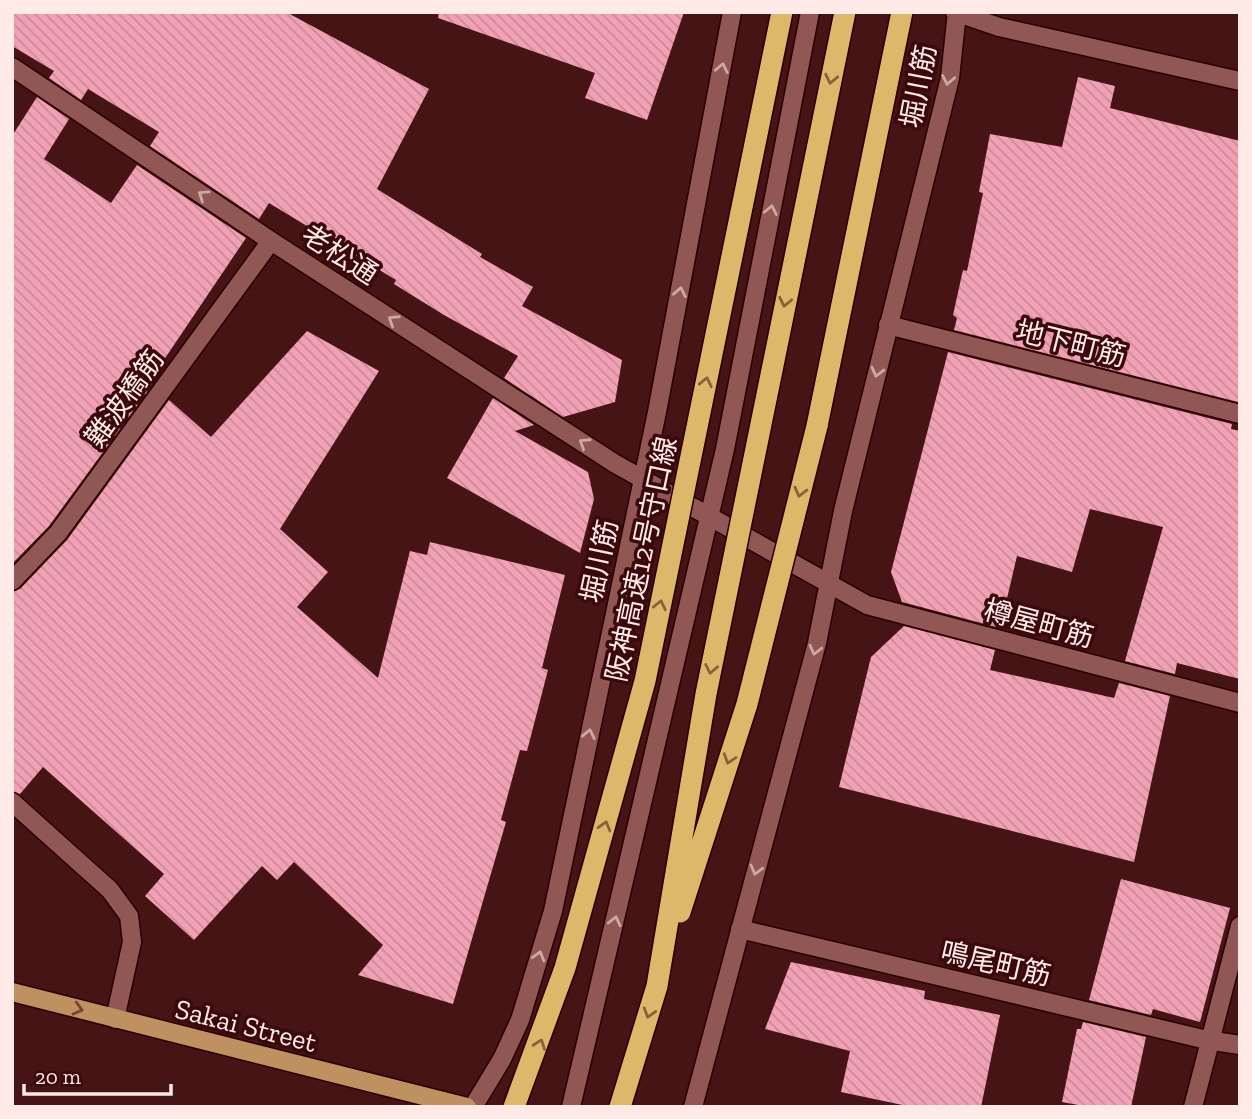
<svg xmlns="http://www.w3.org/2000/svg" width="1252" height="1119" viewBox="0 0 1252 1119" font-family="'Zilla Slab','Noto Sans JP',serif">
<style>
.building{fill:url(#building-back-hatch)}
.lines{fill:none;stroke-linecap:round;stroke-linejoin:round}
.minor-casing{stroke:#2a0001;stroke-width:21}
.major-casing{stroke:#2a0001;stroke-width:21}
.highway-casing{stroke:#2a0001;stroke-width:24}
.minor{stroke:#915754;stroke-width:18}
.major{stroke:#bf9161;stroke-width:18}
.highway{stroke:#ddb76a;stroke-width:21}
.highway-bridge-casing{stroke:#2a0001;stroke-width:24;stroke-linecap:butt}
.highway-bridge{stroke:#ddb76a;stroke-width:21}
.oneway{stroke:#cea8a5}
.oneway2{stroke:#8c603a}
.oneway3{stroke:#764632}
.labels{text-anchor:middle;stroke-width:7;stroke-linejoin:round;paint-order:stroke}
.street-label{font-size:28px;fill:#ffeae8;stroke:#3b090b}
</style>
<defs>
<pattern id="building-back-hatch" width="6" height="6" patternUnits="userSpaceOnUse" patternTransform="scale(1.75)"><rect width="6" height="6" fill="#f2a1b5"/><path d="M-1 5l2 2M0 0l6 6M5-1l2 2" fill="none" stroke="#c88a99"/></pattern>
</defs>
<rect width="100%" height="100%" fill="#461414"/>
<path class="building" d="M12 12H286L429 89 377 189 482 254 480 257 533 287 522 306 622 360 615 402 563 417 504 378 518 356 444 315 394 284 396 280 269 203 259 219 150 146 159 132 88 89 81 100 49 78 54 71 12 46Z
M439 12H684L647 120 585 98 595 73 438 18Z
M1078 77 1115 86 1110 108 1240 141 1238 402 954 330 957 318 953 315 963 270 967 271 983 193 979 192 990 134 1062 147Z
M37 97 69 119 44 159 111 203 137 165 246 238 149 382 152 385 49 526 12 564V136Z
M307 331 379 371 280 529 328 572 297 607 378 678 410 551 427 555 430 542 565 575 542 668 548 670 527 751 520 750 501 820 506 822 453 1004 358 975 383 945 294 862 277 880 262 866 194 940 145 896 164 874 43 767 20 794 12 791V592L20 589 67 540 169 400 211 437Z
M948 352 1232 424 1231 429 1240 431V679L1177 663 1175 674 1125 661 1163 527 1090 509 1072 572 1017 556 1000 628 902 602 891 572Z
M493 398 534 425 515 431 588 472 594 499 580 553 447 478Z
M904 626 995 650 990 670 1114 698 1119 683 1170 696 1134 862 839 787 871 657Z
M1121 879 1230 908 1200 1022 1153 1009 1151 1015 1089 1000Z
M791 962 925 991 924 999 1000 1015 981 1107H912L841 1092 850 1051 765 1029Z
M1083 1022 1146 1037 1131 1107H1089L1062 1102 1077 1029H1081Z"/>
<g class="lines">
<defs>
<path id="minor" d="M955 12 999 27 1240 81
M12 67 271 241 614 463 867 605 1240 703
M888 325 1240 414
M12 581 58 533 271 241
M12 802 110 890 129 916 132 942 115 1019
M740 929 1207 1040 1240 1045
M473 1107 502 1059 520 1020 553 911 657 412 732 12
M571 1107 725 449 810 12
M693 1107 817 643 843 511 950 78 957 12
M1193 1107 1240 926"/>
<path id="major" d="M12 992 467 1107"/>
<path id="highway" d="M817 426 902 12"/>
</defs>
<use href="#minor" class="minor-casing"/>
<use href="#major" class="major-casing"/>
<use href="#highway" class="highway-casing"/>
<use href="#minor" class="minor"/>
<use href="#major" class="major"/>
<use href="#highway" class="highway"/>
<defs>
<path id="highway-bridge" d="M680 912 747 704 817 426
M514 1107 565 968 645 681 782 12
M620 1107 657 986 706 694 845 12"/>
</defs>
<use href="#highway-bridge" class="highway-bridge-casing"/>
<use href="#highway-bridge" class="highway-bridge"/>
</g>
<defs><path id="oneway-chevron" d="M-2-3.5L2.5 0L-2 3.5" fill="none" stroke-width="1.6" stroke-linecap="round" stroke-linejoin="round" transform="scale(1.75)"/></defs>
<g class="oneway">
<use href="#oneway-chevron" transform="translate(722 68) rotate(-79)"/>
<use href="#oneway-chevron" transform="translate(948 80) rotate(101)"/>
<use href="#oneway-chevron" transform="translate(203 195) rotate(-146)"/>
<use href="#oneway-chevron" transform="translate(771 210) rotate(-79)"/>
<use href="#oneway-chevron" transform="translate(680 292) rotate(-79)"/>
<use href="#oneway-chevron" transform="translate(393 320) rotate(-147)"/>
<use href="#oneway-chevron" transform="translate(877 372) rotate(104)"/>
<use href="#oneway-chevron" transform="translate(584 443) rotate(-147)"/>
<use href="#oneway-chevron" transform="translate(815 650) rotate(104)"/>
<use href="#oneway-chevron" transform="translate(589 734) rotate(-78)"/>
<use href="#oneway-chevron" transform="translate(756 870) rotate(105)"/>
<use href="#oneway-chevron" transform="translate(615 921) rotate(-77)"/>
<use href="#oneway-chevron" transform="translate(539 956) rotate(-74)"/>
</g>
<g class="oneway2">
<use href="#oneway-chevron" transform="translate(831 79) rotate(102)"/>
<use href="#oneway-chevron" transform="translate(785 302) rotate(102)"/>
<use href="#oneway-chevron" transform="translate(706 382) rotate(-78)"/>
<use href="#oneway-chevron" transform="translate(800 492) rotate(104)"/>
<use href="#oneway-chevron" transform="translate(660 605) rotate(-78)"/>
<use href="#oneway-chevron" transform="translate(711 669) rotate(101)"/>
<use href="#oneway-chevron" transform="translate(729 759) rotate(108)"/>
<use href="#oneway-chevron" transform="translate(605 826) rotate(-74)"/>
<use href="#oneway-chevron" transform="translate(649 1013) rotate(107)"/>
<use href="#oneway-chevron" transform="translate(540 1044) rotate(-70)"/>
</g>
<use class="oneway3" href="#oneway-chevron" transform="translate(78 1009) rotate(15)"/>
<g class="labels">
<g class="street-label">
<text transform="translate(918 86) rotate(-79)" y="10">堀川筋</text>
<text transform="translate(340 254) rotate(33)" y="10">老松通</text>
<text transform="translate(1071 343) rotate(14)" y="10">地下町筋</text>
<text transform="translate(124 398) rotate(-54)" y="10">難波橋筋</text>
<text transform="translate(641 559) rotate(-78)" y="10">阪神高速12号守口線</text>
<text transform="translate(599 561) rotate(-78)" y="10">堀川筋</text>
<text transform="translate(1039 623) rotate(15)" y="10">樽屋町筋</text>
<text transform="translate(996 963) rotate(13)" y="10">鳴尾町筋</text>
<text transform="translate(246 1025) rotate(14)" y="10">Sakai Street</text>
</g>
</g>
<rect width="1252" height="1119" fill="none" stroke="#ffeae8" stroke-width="28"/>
<path d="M24 1084v10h147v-10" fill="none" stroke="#ffeae8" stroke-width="3.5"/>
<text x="35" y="1084" font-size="21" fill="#ffeae8" stroke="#3b090b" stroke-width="5" paint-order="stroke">20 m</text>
</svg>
